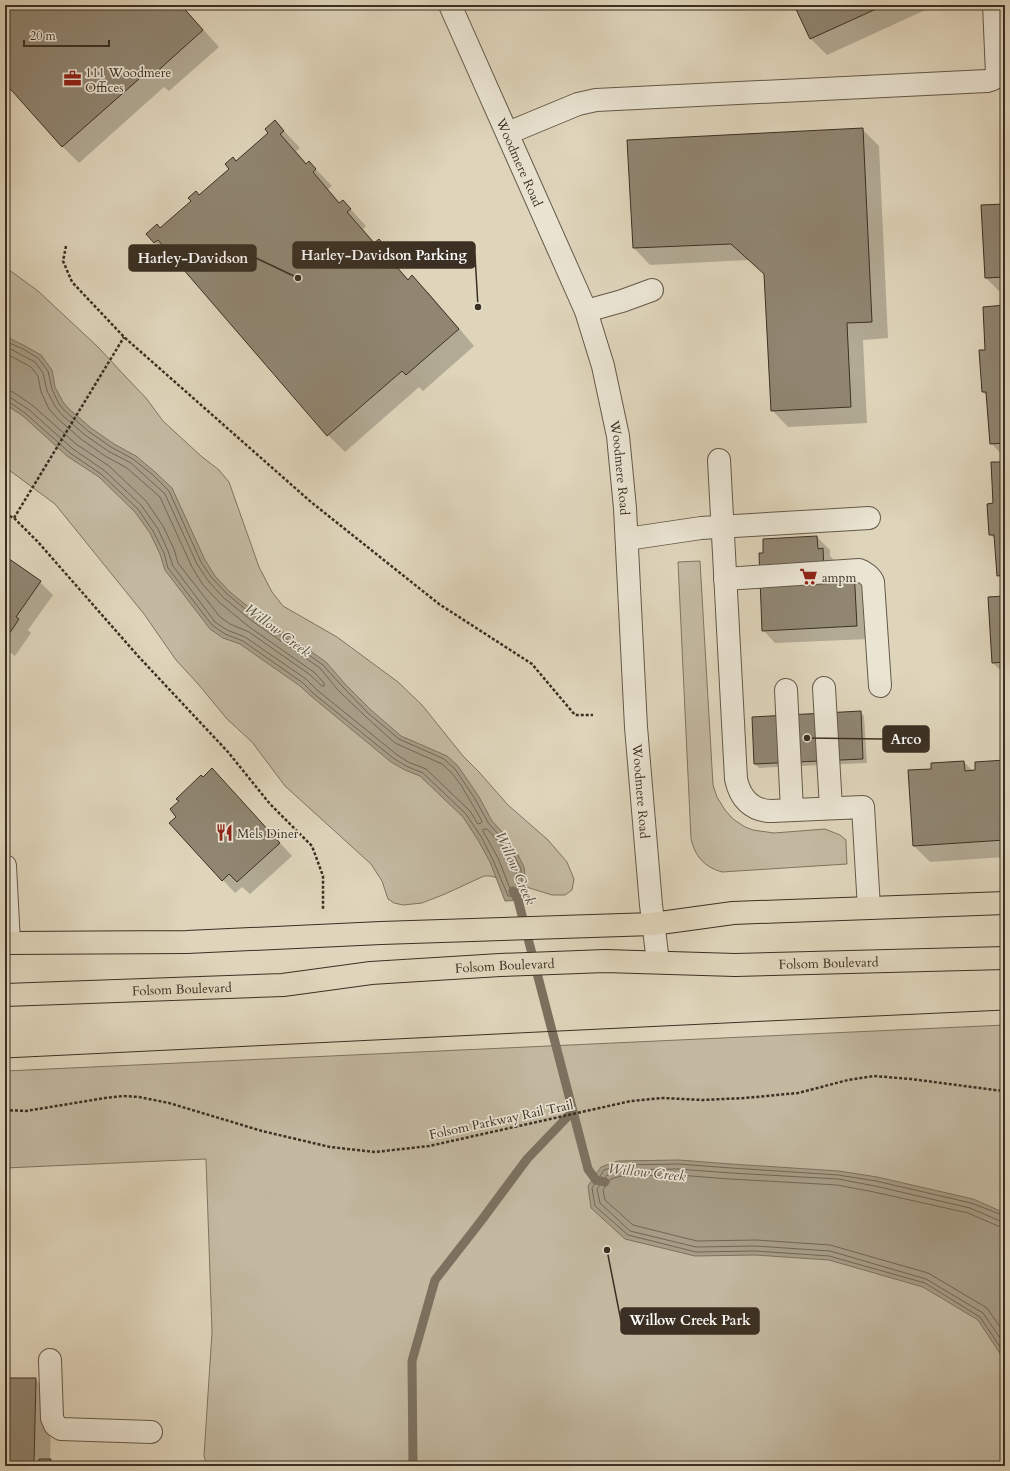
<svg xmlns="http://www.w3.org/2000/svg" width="1010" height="1471" viewBox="0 0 1010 1471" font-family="Cardo,serif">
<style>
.green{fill:#c3b9a1;stroke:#7f7462}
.water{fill:#a79d87;stroke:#7c715f}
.shadow{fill:#0003}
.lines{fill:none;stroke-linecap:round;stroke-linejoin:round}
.shore{stroke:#716655;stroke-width:1}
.stream{stroke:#7c715f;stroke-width:9}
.building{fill:#908672;stroke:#3b3023}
.minor-casing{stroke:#645949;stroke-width:24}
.major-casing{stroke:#3b3023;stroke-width:24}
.path{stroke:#3b3023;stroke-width:2.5;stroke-dasharray:3 2;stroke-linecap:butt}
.minor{stroke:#eae4d3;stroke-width:22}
.major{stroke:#dfd5bb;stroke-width:22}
.tram{stroke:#3b3023;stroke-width:1}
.labels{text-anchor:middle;stroke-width:3.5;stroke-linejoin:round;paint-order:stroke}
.poi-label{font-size:13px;fill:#3b3023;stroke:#eae4d3;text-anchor:start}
.street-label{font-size:13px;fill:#3b3023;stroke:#eae4d3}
.water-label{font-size:14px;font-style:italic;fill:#564b3c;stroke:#eae4d3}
.leader{fill:none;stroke:#3b3023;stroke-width:1.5}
.callout-dot{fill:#3b3023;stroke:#eae4d3;stroke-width:1.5}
.callout{fill:#3b3023;stroke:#3b3023;stroke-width:1.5}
.callout-label{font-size:14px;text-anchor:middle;font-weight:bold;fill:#fff}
</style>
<rect width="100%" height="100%" fill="#dfd5bb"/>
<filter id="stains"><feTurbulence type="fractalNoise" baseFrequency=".005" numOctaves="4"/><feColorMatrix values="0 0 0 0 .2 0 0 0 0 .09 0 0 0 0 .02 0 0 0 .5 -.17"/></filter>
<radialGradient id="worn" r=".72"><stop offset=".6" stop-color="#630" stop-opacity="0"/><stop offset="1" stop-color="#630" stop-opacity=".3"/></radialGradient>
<path class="green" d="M5 269 12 272 38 291 98 347 124 375 146 398 163 421 201 456 219 470 229 482 259 567 272 592 283 606 337 637 398 682 422 705 463 756 479 772 508 805 548 840 567 862 574 879 572 890 565 895H552L491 876H484L445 894 422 903 403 905 394 903 388 899 382 881 371 864 285 786 252 742 227 719 199 685 176 660 144 614 55 504 5 467Z
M700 561 713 785 717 797 725 810 733 819 745 827 753 830 774 833 825 829 840 835 846 840V843L847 864 722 872C704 867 695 856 691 839L678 562Z
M1005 1025V1466H207L204 1456 212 1332 206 1159 5 1168V1071Z"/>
<path class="water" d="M5 336 25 346 41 355 52 370 55 387 63 402 68 408 91 428 114 444 136 456 155 472 172 488 205 560 215 576 230 592 257 614 326 662 345 684 371 710 401 736 447 756 458 766 479 797 492 821 504 834 518 855 524 867 528 900 505 901 490 862 478 840 463 817 420 776 405 770 391 762 311 696 300 686 240 644 223 638 210 629 165 570 160 554 150 533 135 512 99 477 67 456 23 416 5 404Z
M679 1160 731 1164 839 1171 877 1177 973 1199 1005 1213V1381L1001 1355 978 1320 923 1287 829 1260 755 1255 695 1256 625 1239 591 1208 588 1186 601 1167 618 1161Z"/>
<path class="shadow" d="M5 5H181L219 47 169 91 164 87 79 163 63 147 5 82Z
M795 5H934V6L827 55 811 39Z
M275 121 300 148 296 151 307 164 309 162 332 186 328 189 340 203 343 201 366 226 363 229 375 243 379 240 395 257 401 264 397 267 409 280 412 277 429 293 474 346 423 391 419 387 345 452 328 435 174 256 171 259 147 234 160 229 231 169 236 162 270 133Z
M862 129 879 146 888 338 863 340 867 423 788 427 772 410 765 275 749 260 650 265 634 248 628 141Z
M1005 205V290L999 291 986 278Z
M1005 306V456H1003L991 443 988 397 983 392 986 351Z
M1005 463V583L998 575 996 540 990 534 994 504Z
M817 537 830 550V556L836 562 866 582 869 639 775 643 763 630Z
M5 558 40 582 53 595 28 630 31 633 15 656 5 649Z
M1005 597V675L993 663Z
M860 712 864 716 867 763 759 768 755 764Z
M1005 761V857L930 862 914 846 932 769 964 762 973 771Z
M203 778 224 782 292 856 250 894 242 887 235 893 170 823 178 817 180 801Z
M5 1379H35L52 1396 50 1460 55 1465 99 1466H5Z"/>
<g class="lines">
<path class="shore" d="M5 341 23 349 38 358 48 371 52 389 59 404 65 411 88 431 111 447 133 459 153 475 169 491 201 562 212 578 227 594 255 617 323 665 342 686 368 713 399 739 444 759 455 769 475 799 489 824 501 837 515 857 521 869 523 896H508L493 860 482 838 466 814 423 773 406 766 393 758 313 693 303 683 243 641 225 634 212 625 168 568 164 553 153 531 138 509 101 474 70 453 25 413 9 402 5 401
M5 346 35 362 43 373 47 391 55 406 62 415 85 435 108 451 131 463 165 494 197 564 209 582 224 598 252 621 320 668 338 690 365 716 395 743 442 764 451 772 461 785 482 821 481 823 478 824 470 811 426 769 408 762 396 754 317 690 306 679 245 637 227 630 215 622 173 566 168 551 158 529 141 505 105 471 73 449 28 409 11 398 5 396
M5 353 31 367 38 376 41 392 49 409 58 419 81 439 105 456 127 468 160 497 192 567 203 585 219 602 248 626 315 673 324 683V686H322L309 674 249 632 230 624 220 617 178 563 174 549 163 526 146 501 109 466 76 444 32 405 13 392 5 390
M484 829H487C498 841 511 854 516 870 517 876 518 883 518 889L517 891H511L498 858 483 831Z
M1005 1216 971 1203 876 1181 838 1175 731 1168 679 1164 619 1165 604 1170 592 1188 595 1206 628 1235 696 1252 755 1251 829 1256 925 1283 980 1317 1005 1354
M1005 1221H1000L970 1208 875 1186 838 1179 731 1173 678 1169 620 1170 607 1175 597 1189 600 1203 630 1231 696 1247 755 1246 830 1251 926 1279 983 1313 1005 1345
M1005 1227 998 1226 968 1213 874 1192 837 1185 730 1179 678 1175 621 1176 611 1179 603 1190 605 1200 633 1225 697 1241 756 1240 830 1245 928 1273 987 1308 1005 1334"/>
<path class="stream" d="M513 891 518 900 588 1169 596 1180 605 1182
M413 1466 412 1361 435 1280 481 1221 527 1159 573 1111"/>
</g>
<path class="building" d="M5 5H181L203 30 152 76 148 71 62 147 5 83Z
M794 5H885L810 39Z
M275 120 284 131 280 134 306 164 309 161 316 169 313 172 339 203 343 200 351 209 347 212 374 243 379 239 386 247 382 250 408 280 412 275 459 329 406 375 402 371 327 436 158 240 154 243 146 234 157 224 160 228 191 201 188 198 196 191 199 195 229 169 225 164 233 157 236 161 268 133 265 129Z
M863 128 872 322 847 323 851 407 771 411 764 274 731 244 633 248 627 140Z
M1005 204V277L985 278 981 205Z
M1005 305V443L990 444 986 392H982L979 350H985L983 307Z
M991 462H1005V575L997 576 994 535H989L987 504 993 503Z
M817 536 818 549 823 548 824 570 854 569 857 626 762 631 759 553H763V539Z
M5 556 41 581 16 617 19 619 5 640Z
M1005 596V662L992 663 988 597Z
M861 711 863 759 754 764 752 717Z
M1005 760V840L913 846 908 770 931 769V763L964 761 965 771 975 770V762Z
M212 768 280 843 237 882 229 874 222 881 169 823 176 817 170 809 179 801 176 799 201 775 203 777Z
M5 1378H36L34 1464H39V1459H51L50 1464 138 1466H5Z"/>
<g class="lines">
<defs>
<g id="minor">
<path id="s1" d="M450 5 586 311 603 366 618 436 625 508 636 727 651 905 658 962"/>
<path d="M508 133 578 104 596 100 987 81 993 79 997 74 994 5"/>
<path d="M586 311 622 301 652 290"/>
<path d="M719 460 736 779C740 798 751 811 772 811L863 807 869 908"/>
<path d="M627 539 701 528 869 518"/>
<path d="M725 579 859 570C865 572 871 577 873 582L880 686"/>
<path d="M824 688 831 808"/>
<path d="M786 690 792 810"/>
<path d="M5 866 9 943"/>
<path d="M50 1360 52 1418 55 1425 61 1429 151 1432"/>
</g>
<g id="major">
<path d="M5 943 187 942 381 933 653 924 733 913 1005 903"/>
<path id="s2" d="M5 995 283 985 371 973 500 965 605 961 735 965 1005 958"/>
</g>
</defs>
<use href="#minor" class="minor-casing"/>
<use href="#major" class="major-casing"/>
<path class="path" d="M66 246 63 261 72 282 124 337 311 502 439 604 532 664 575 715H593
M5 514 14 518 38 542 138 656 228 752 270 804 312 846 323 876V910
M14 518 124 337
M5 1110 26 1111 105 1098 123 1096 139 1097 169 1103 262 1131 330 1147 375 1152 429 1146 631 1101 663 1098 702 1100 745 1098 798 1093 848 1080 874 1076 911 1079 995 1090 1005 1091"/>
<use href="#minor" class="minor"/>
<use href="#major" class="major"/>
<path class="tram" d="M5 1058C338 1042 672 1025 1005 1010"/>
</g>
<defs>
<symbol id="office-bare" viewBox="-9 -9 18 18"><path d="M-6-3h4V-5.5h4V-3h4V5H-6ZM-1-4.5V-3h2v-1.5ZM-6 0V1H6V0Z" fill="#8f2418" stroke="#eae4d3" stroke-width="2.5" paint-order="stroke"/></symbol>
<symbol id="supermarket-bare" viewBox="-9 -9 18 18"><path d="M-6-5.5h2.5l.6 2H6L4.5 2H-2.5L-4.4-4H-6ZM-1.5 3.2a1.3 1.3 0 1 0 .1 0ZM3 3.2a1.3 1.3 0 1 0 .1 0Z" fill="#8f2418" stroke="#eae4d3" stroke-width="2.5" paint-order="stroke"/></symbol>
<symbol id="restaurant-bare" viewBox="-9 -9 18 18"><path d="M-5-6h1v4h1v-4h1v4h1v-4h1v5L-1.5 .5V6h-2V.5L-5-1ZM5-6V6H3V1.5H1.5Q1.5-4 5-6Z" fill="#8f2418" stroke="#eae4d3" stroke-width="2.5" paint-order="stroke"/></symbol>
</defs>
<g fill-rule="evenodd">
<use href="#office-bare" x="60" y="66" width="25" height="25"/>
<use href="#supermarket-bare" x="796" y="564" width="25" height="25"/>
<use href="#restaurant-bare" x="212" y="820" width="25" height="25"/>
</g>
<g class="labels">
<g class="poi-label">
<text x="85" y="77">111 Woodmere<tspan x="85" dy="15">Offices</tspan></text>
<text x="822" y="582">ampm</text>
<text x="237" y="838">Mels Diner</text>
</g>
<g class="street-label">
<text dy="5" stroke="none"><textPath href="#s1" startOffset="172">Woodmere Road</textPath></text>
<text dy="5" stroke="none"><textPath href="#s1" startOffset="496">Woodmere Road</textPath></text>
<text dy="5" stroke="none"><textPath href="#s1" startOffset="820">Woodmere Road</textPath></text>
<text dy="5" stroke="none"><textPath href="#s2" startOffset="825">Folsom Boulevard</textPath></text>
<text dy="5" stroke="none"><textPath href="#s2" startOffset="501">Folsom Boulevard</textPath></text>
<text dy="5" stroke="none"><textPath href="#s2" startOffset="177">Folsom Boulevard</textPath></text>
<text transform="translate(501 1119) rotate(-12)" y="5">Folsom Parkway Rail Trail</text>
</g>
<g class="water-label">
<text transform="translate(278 630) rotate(37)" y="5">Willow Creek</text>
<text transform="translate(516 868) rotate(66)" y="5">Willow Creek</text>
<text transform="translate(647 1172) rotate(6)" y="5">Willow Creek</text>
</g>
</g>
<path class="leader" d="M478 307L475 255M298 278L256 258M807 738L883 739M607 1250L621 1321"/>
<g class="callout-dot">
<circle cx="478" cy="307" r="4"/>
<circle cx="298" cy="278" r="4"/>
<circle cx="807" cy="738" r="4"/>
<circle cx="607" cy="1250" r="4"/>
</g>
<g class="callout">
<rect x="293" y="242" width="182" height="26" rx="4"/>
<rect x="129" y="245" width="127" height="26" rx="4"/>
<rect x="883" y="726" width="46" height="26" rx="4"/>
<rect x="621" y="1308" width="138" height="26" rx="4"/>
</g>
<g class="callout-label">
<text x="384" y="260">Harley-Davidson Parking</text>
<text x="193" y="263">Harley-Davidson</text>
<text x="906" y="744">Arco</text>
<text x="690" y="1325">Willow Creek Park</text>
</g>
<rect width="1010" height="1471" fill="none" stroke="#dfd5bb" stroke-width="20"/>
<rect x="6" y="6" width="998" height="1459" fill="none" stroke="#3b3023" stroke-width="2"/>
<rect x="10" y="10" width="990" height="1451" fill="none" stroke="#3b3023"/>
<path d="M24 40v6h85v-6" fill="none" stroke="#3b3023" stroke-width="2"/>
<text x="30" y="40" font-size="12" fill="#3b3023" stroke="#eae4d3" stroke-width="3" paint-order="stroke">20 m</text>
<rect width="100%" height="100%" filter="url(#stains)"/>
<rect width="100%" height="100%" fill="url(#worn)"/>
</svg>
